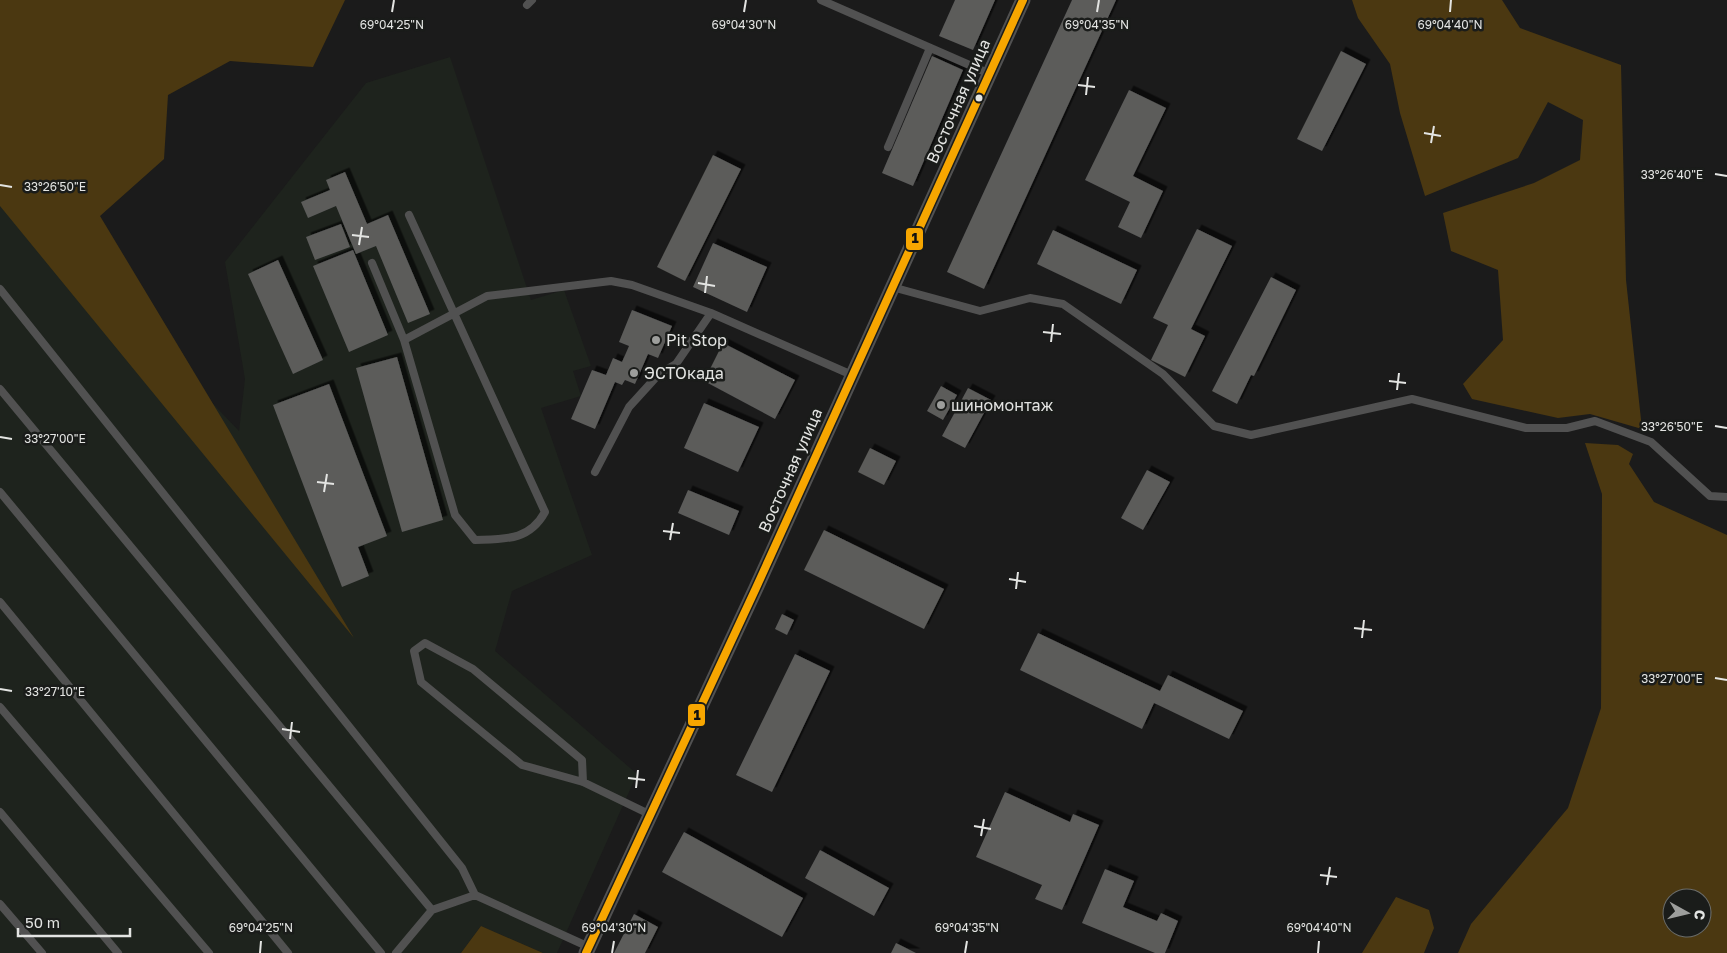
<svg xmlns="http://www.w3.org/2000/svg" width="1727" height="953" viewBox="0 0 1727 953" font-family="'Golos Text',sans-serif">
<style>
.built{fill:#1e231d}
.forest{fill:#4b3811;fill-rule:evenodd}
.building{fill:#5b5b5a;filter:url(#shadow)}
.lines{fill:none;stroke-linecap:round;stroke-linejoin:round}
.lane{stroke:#515151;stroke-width:8}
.street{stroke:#515151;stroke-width:15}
.bus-1-casing{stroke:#1a1c1a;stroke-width:11}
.bus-1{stroke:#f7a600;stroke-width:8}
.ticks{fill:none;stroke:#e3e4e2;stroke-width:2}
.bus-dot{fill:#e3e4e2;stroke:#1a1c1a;stroke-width:2}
.poi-dot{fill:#9d9e9c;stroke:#1a1c1a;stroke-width:2}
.labels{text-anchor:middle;stroke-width:5;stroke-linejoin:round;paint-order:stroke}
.street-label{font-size:16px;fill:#e3e4e2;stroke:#1a1c1a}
.poi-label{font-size:16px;fill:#e3e4e2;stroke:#1a1c1a;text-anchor:start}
.ticks-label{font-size:12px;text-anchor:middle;fill:#e3e4e2;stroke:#1a1c1a;stroke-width:5;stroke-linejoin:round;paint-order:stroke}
.line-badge{stroke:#1a1c1a;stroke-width:2}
.pale-badge-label{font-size:14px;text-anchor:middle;font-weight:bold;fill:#111}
</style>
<defs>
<filter id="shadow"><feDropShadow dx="4.5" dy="-4.5" stdDeviation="0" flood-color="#0009"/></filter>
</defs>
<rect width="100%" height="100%" fill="#1b1b1b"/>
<path class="built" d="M450 57 531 300 564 290 591 366 573 371 581 396 541 408 592 555 512 591 495 651 637 774 557 953H543L481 926 461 953H0V181L239 431 245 379 225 262 366 83Z"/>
<path class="forest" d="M0 0H345L313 67 230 61 168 95 164 159 100 216 354 638 0 206Z
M1352 0H1502L1520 28 1621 65 1626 280 1642 429 1590 414 1558 418 1472 399 1463 384 1503 340 1498 270 1451 251 1443 213 1534 183 1580 160 1583 120 1548 102 1518 158 1425 196 1400 113 1390 64 1358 18Z
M1585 443 1618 445 1633 454 1629 464 1654 502 1727 535V953H1458L1471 924 1568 808 1601 708 1602 494ZM1672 898H1702V928H1672Z
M1396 897 1429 910 1434 928 1424 953H1362Z
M481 926 543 953H461Z"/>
<path class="building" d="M955 0H995L973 50 939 36Z
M1072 0H1116L984 289 947 272Z
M1341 51 1366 64 1322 151 1297 139Z
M932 56 963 70 913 186 882 173Z
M1129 90 1166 108 1133 176 1163 191 1141 238 1118 227 1130 202 1085 180Z
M713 155 741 169 685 281 657 267Z
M345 172 367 224 388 215 430 314 408 323 376 246 356 254 336 206 308 218 301 202 330 190 326 180Z
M341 224 350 247 315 260 306 237Z
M1197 229 1232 246 1191 329 1205 336 1185 377 1151 360 1168 325 1153 318Z
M1053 230 1137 270 1121 304 1037 264Z
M713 243 767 267 747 312 693 287Z
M353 250 388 335 349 352 313 266Z
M278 260 323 360 293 374 248 274Z
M1271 277 1296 290 1254 376 1251 375 1237 404 1212 391Z
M632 310 672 326 658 358 648 354 635 384 625 380 622 385 615 382 595 429 571 419 592 370 606 375 613 358 622 362 629 346 619 342Z
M723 343 795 380 775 419 704 381Z
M397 357 443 520 402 532 356 368Z
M329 384 387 536 358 547 369 576 342 587 273 405Z
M941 386 957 395 943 420 927 411Z
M968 388 991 400 965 448 942 436Z
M704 403 759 427 738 472 684 448Z
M870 448 896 461 884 485 858 472Z
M1147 470 1170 482 1143 530 1121 518Z
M688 490 739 511 729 535 678 513Z
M824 530 944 589 924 629 804 570Z
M782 614 794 620 787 635 775 629Z
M1038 633 1160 691 1168 675 1243 711 1229 739 1154 703 1142 729 1020 670Z
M795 654 830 671 772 792 736 775Z
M1005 792 1070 822 1073 814 1099 825 1062 910 1035 899 1042 885 976 857Z
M684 832 803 898 782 937 662 872Z
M820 850 889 888 874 916 805 878Z
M1105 869 1134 881 1123 907 1157 921 1161 913 1178 921 1165 953H1155L1082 923Z
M634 914 658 927 645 953H614Z
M896 943 916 953H891Z"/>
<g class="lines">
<path class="lane" d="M821 0 990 74
M527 5 532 0
M888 147 930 48
M409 215 545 512C529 541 505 539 475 540L455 515 404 340 487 296 611 281 632 285 711 313 852 375
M372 263 404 340
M892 287 980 311 1030 298 1063 304 1163 374 1214 426 1251 435 1412 399 1526 428H1567L1595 421 1651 442 1710 496 1727 497
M0 289 462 868 475 895 589 947
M0 389 432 910
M595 472 629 407 659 374 676 364 711 313
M0 492 381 953
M0 602 288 953
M0 707 209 953
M583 782 582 760 473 669 425 643 414 651 421 682 522 765 583 782 649 814
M0 812 118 953
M0 904 42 953
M396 953 432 910 475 895"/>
<path class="street" d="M586 953 756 588 1023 0"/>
<defs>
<path id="bus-1" d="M586 953 756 588 1023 0"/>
</defs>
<use href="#bus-1" class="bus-1-casing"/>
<use href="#bus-1" class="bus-1"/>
</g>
<path class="ticks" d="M392 12 394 0M744 12 746 0M1097 12 1099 0M1450 12 1451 0M1078 85 1095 87M1086 95 1088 77M1424 133 1441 136M1431 143 1434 126M1715 174 1727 176M0 185 12 187M352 235 369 237M359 245 362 227M698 283 715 286M705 293 707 276M1043 332 1061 334M1051 342 1053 324M1389 381 1406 383M1397 390 1399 373M1715 426 1727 428M0 437 12 439M317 482 334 484M324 492 327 474M663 531 680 533M670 540 673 523M1009 579 1026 582M1016 589 1018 572M1354 628 1372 630M1362 638 1364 620M1715 678 1727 680M0 689 12 691M282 729 300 732M290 739 292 722M628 778 645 780M636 788 638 770M974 826 991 829M981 836 984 819M1320 875 1337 877M1327 885 1330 867M260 953 261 941M612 953 614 941M965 953 967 941M1318 953 1319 941"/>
<circle class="bus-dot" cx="979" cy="98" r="4.5"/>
<g class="poi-dot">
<circle cx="656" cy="340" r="5"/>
<circle cx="634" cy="373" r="5"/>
<circle cx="941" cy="405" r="5"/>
</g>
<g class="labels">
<g class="street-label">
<text transform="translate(958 101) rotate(-66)" y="6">Восточная улица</text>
<text transform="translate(790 470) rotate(-66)" y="6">Восточная улица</text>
</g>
<g class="poi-label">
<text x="666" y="346">Pit Stop</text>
<text x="644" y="379">ЭСТОкада</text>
<text x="951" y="411">шиномонтаж</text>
</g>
</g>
<g class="ticks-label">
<text x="392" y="29">69°04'25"N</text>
<text x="744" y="29">69°04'30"N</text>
<text x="1097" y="29">69°04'35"N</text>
<text x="1450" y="29">69°04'40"N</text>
<text x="1672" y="179">33°26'40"E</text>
<text x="55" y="191">33°26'50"E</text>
<text x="1672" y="431">33°26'50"E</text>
<text x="55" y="443">33°27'00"E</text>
<text x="1672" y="683">33°27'00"E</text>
<text x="55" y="696">33°27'10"E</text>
<text x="261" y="932">69°04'25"N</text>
<text x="614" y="932">69°04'30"N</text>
<text x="967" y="932">69°04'35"N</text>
<text x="1319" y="932">69°04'40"N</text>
</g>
<g class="line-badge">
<rect x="905" y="227" width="19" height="24" rx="5" fill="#f7a600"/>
<rect x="687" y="703" width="19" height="24" rx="5" fill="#f7a600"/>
</g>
<g class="pale-badge-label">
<text x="915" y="243">1</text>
<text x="697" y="720">1</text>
</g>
<g transform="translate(1687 913) rotate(98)"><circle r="24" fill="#1a1c1a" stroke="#6a6c6a"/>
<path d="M0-4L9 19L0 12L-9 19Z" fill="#9d9e9c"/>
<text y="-8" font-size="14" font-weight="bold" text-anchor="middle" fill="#e3e4e2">С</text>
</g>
<path d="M18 928v8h112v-8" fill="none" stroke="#e3e4e2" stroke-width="2.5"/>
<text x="25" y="928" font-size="15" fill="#e3e4e2" stroke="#1a1c1a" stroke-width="4" paint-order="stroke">50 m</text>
</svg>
